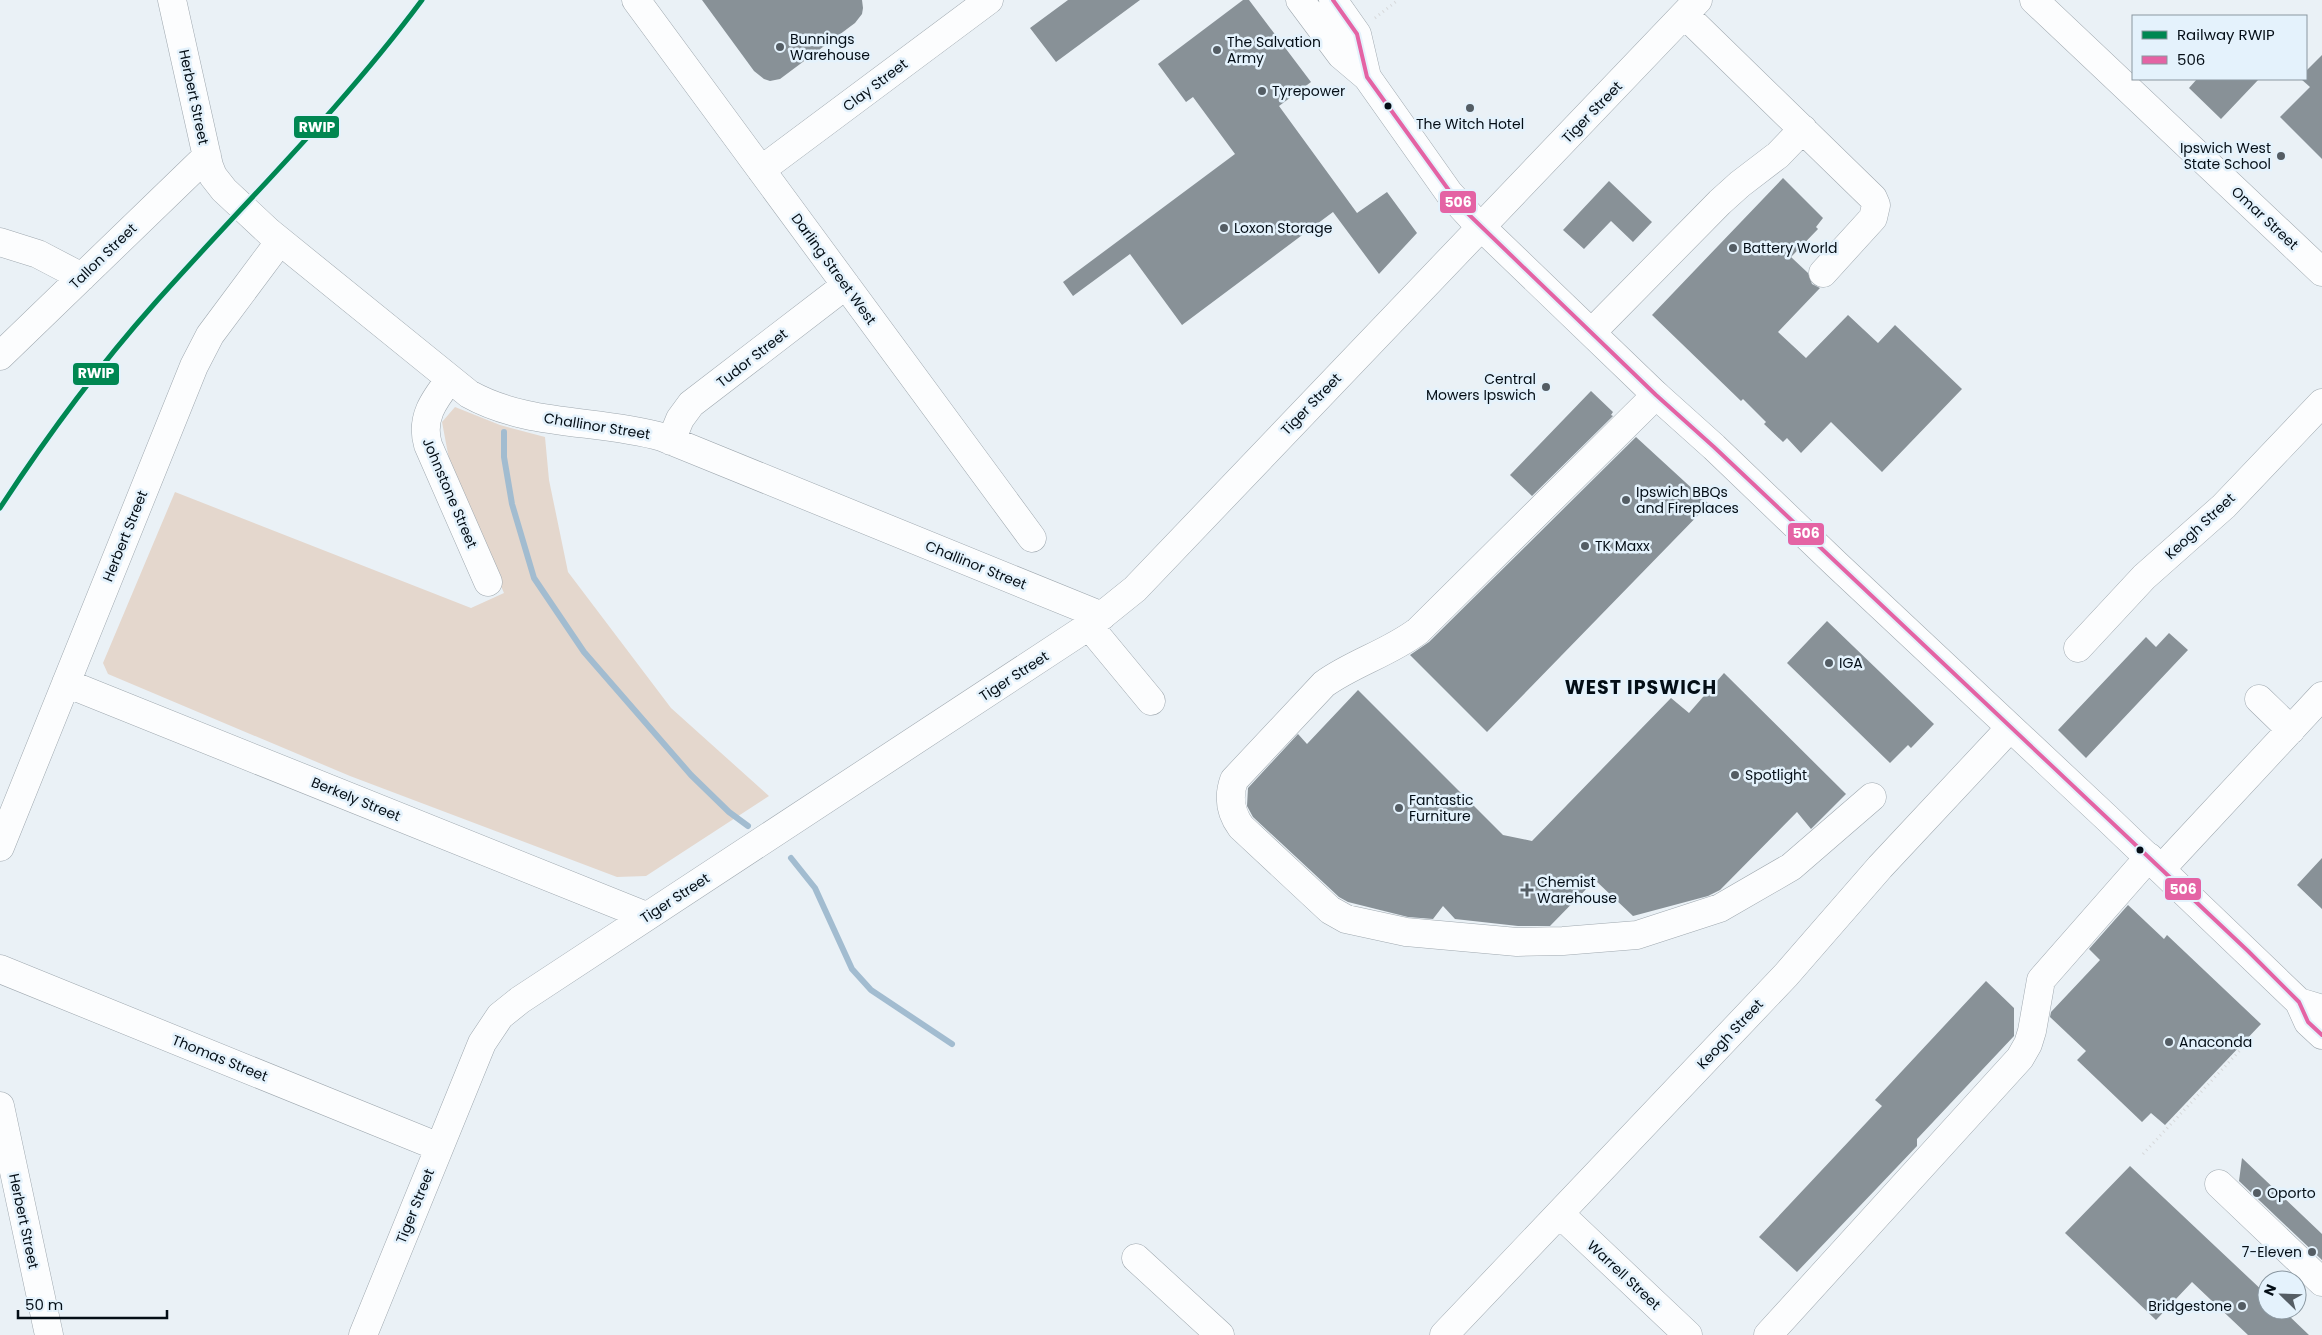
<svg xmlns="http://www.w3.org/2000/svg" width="2322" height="1335" viewBox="0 0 2322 1335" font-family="Poppins,sans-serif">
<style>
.green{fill:#e4d7cd}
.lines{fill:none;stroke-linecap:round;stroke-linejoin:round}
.stream{stroke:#a2bcd0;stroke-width:6}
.building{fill:#889197}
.minor-casing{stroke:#9fa8af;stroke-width:29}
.major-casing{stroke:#9fa8af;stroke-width:29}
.path{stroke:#d6d8da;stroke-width:3;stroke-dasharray:1 4;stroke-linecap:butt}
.minor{stroke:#fcfdfe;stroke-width:28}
.major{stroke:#fcfdfe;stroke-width:28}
.bus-1-casing{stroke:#e4f2fc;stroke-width:8}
.bus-1{stroke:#e463a4;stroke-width:4}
.rail-1-casing{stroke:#e4f2fc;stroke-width:9}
.rail-1{stroke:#008752;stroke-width:5}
.poi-dot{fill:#545d64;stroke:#e4f2fc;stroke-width:2}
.bus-dot{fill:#040e16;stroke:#e4f2fc;stroke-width:2}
.labels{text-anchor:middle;stroke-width:5;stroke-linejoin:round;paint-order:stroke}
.poi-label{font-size:14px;fill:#040e16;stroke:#e4f2fc;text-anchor:start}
.street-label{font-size:14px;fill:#040e16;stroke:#e4f2fc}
.district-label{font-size:19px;font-weight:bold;letter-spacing:1px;fill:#040e16;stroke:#e4f2fc}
.line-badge{stroke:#e4f2fc;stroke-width:2}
.badge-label{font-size:14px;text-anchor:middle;font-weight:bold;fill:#fff}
</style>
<rect width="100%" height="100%" fill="#eaf1f6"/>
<path class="green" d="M455 407 500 425 545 437 549 480 568 572 671 708 769 796 646 876 617 877 350 776 108 674 103 663 175 492 471 608 504 593 452 475 442 422Z"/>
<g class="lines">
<path class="stream" d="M504 432V457L512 504 534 578 584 652 691 775 729 812 748 826
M791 858 815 888 852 969 871 990 952 1044"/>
</g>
<path class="building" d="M702 0H862L863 8 862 14 855 23 780 79 770 81 764 79 754 71Z
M1068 0H1140L1056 62 1030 28Z
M1243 0H1249L1311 82 1279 106 1357 213 1387 192 1417 233 1379 274 1333 212 1182 325 1130 254 1073 296 1063 282 1235 154 1193 97 1186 102 1158 64Z
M2322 55V159L2280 117 2310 87 2301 79H2306V71Z
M2197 79H2259L2221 119 2189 88Z
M1783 178 1823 218 1816 227 1818 229 1791 257 1808 273 1812 284 1820 288 1778 332 1806 358 1848 315 1878 343 1895 325 1962 389 1882 472 1831 422 1801 453 1787 438 1783 442 1764 424 1766 422 1743 399 1741 401 1652 315Z
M1609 181 1652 222 1633 242 1611 221 1584 249 1563 230Z
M1591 391 1613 412 1611 415 1613 416 1532 496 1510 475Z
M1636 437 1709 504 1487 732 1410 655 1429 642Z
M1827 621 1934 724 1911 748 1908 745 1890 763 1787 663Z
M2169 633 2188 650 2086 758 2058 730 2146 637 2156 647Z
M1724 673 1846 794 1811 829 1797 812 1720 890 1708 896 1633 916 1595 880 1550 926H1518L1455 919 1443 906 1433 919 1408 917 1348 902 1339 897 1253 817 1247 806 1248 788 1298 734 1307 744 1358 690 1503 835 1532 841 1671 698 1689 713Z
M2322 858V909L2297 885Z
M2128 905 2164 939 2167 935 2261 1024 2165 1125 2151 1113 2142 1122 2077 1060 2086 1051 2050 1017 2051 1012 2100 960 2089 949Z
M1986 981 2014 1008V1036L1917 1139V1146L1797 1272 1759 1237 1882 1106 1875 1100Z
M2242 1158 2322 1234V1260L2239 1181Z
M2130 1166 2267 1295V1310H2283L2309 1335H2248L2192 1282 2156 1320 2065 1233Z"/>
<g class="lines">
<defs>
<path id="minor" d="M172 0 209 166 213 176 224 190 269 232 469 394C528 427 598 419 662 437L1102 616
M636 0 1032 538
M2034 0 2322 272
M1685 15 1873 198 1876 205 1873 218 1823 273
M761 170 989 0
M0 242 38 254 82 277
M1592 332 1720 202 1740 184 1778 155 1803 129
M0 356 207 156
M450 379C434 400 420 418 428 445L488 582
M1656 395 1418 631C1389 653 1353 663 1324 684L1234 780C1228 797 1230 812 1241 827L1330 910 1346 919 1406 932 1517 942 1563 941 1637 935 1720 908 1791 867 1872 797
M671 441 680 419 691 404 846 285
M1089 626 1151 701
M2078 648 2144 577 2224 506 2322 403
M66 683 646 916
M2259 699 2291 730
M0 847 194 366 210 335 280 241
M2161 869 2322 696
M0 969 439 1147
M0 1106 49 1335
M2219 1184 2322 1282
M1560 1214 1688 1335
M1136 1258 1220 1335
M363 1335 482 1043 500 1016 520 1000 1089 626 1135 589 1698 0
M1444 1335 1786 975 1880 867 2010 728
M1768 1335 2020 1058 2028 1044 2032 1031 2041 980 2149 857"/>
<path id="major" d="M1300 0 1341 55 1367 77 1449 193 1471 217 1656 395 1714 447 1836 564 2107 818 2299 1002 2322 1009
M1333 0 1357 34 1367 77
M2299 1002 2308 1022 2322 1035"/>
</defs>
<use href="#minor" class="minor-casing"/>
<use href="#major" class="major-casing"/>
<path class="path" d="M1375 18 1398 0
M2143 1154 2245 1045"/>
<use href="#minor" class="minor"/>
<use href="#major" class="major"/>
<defs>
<path id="bus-1" d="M1333 0 1357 34 1367 77 1461 207 1656 395 1714 447 2248 951 2299 1002 2308 1022 2322 1035"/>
</defs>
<use href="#bus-1" class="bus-1-casing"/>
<use href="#bus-1" class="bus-1"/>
<defs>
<path id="rail-1" d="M0 508C47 436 98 367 155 303 245 202 341 109 422 0"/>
</defs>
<use href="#rail-1" class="rail-1-casing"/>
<use href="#rail-1" class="rail-1"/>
</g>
<g class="poi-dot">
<circle cx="780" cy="47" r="5"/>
<circle cx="1217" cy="50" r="5"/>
<circle cx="1262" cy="91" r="5"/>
<circle cx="1470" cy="108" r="5"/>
<circle cx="2281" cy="156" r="5"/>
<circle cx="1224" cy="228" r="5"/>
<circle cx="1733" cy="248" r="5"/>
<circle cx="1546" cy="387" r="5"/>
<circle cx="1626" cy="500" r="5"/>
<circle cx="1585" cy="546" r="5"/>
<circle cx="1829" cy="663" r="5"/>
<circle cx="1735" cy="775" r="5"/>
<circle cx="1399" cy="808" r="5"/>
<path d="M1524.5 882.5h5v5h5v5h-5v5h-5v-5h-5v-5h5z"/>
<circle cx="2169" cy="1042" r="5"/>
<circle cx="2257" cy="1193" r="5"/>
<circle cx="2312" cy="1252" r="5"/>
<circle cx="2242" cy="1306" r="5"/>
</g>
<g class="bus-dot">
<circle cx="1388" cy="106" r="4.5"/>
<circle cx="2140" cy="850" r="4.5"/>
</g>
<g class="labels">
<g class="poi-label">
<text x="790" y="44">Bunnings<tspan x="790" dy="16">Warehouse</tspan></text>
<text x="1227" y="47">The Salvation<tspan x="1227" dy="16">Army</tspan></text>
<text x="1272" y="96">Tyrepower</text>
<text x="1470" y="129" text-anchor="middle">The Witch Hotel</text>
<text x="2271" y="153" text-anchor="end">Ipswich West<tspan x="2271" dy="16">State School</tspan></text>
<text x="1234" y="233">Loxon Storage</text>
<text x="1743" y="253">Battery World</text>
<text x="1536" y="384" text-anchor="end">Central<tspan x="1536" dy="16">Mowers Ipswich</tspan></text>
<text x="1636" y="497">Ipswich BBQs<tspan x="1636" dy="16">and Fireplaces</tspan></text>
<text x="1595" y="551">TK Maxx</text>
<text x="1839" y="668">IGA</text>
<text x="1745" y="780">Spotlight</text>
<text x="1409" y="805">Fantastic<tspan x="1409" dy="16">Furniture</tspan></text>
<text x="1537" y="887">Chemist<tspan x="1537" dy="16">Warehouse</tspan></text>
<text x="2179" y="1047">Anaconda</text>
<text x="2267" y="1198">Oporto</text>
<text x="2302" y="1257" text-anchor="end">7-Eleven</text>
<text x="2232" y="1311" text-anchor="end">Bridgestone</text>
</g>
<g class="street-label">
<text transform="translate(875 85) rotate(-37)" y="5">Clay Street</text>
<text transform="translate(194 97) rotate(78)" y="5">Herbert Street</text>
<text transform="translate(1592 112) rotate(-46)" y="5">Tiger Street</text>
<text transform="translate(2265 218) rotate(43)" y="5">Omar Street</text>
<text transform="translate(103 256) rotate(-44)" y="5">Tallon Street</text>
<text transform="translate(834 269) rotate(54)" y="5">Darling Street West</text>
<text transform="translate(752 358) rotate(-38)" y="5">Tudor Street</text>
<text transform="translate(1311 404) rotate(-46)" y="5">Tiger Street</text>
<text transform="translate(597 426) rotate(9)" y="5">Challinor Street</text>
<text transform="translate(450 493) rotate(67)" y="5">Johnstone Street</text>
<text transform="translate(2200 526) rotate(-43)" y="5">Keogh Street</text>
<text transform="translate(125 536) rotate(-68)" y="5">Herbert Street</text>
<text transform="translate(976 565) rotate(22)" y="5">Challinor Street</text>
<text transform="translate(1014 676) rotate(-33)" y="5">Tiger Street</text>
<text transform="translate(356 799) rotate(22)" y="5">Berkely Street</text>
<text transform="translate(675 898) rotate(-33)" y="5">Tiger Street</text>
<text transform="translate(1730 1034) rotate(-47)" y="5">Keogh Street</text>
<text transform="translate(220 1058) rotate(22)" y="5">Thomas Street</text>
<text transform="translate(415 1206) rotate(-68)" y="5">Tiger Street</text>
<text transform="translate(24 1221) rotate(78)" y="5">Herbert Street</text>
<text transform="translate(1624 1275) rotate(43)" y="5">Warrell Street</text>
</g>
<g class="district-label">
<text x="1641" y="694">WEST IPSWICH</text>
</g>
</g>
<g class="line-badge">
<rect x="293" y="115" width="47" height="24" rx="5" fill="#008752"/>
<rect x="1439" y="190" width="38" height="24" rx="5" fill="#e463a4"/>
<rect x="72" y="362" width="48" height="24" rx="5" fill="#008752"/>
<rect x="1787" y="522" width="38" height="24" rx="5" fill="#e463a4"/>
<rect x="2164" y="877" width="38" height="24" rx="5" fill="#e463a4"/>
</g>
<g class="badge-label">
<text x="317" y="132">RWIP</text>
<text x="1458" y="207">506</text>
<text x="96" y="378">RWIP</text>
<text x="1806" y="538">506</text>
<text x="2183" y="894">506</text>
</g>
<rect x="2132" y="15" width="175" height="65" fill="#e4f2fc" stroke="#8a97a0"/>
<rect x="2142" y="31" width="25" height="8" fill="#008752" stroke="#8a97a0"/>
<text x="2177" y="40" font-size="15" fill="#040e16">Railway RWIP</text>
<rect x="2142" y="56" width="25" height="8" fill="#e463a4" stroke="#8a97a0"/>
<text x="2177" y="65" font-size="15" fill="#040e16">506</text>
<g transform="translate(2282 1295) rotate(293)"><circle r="24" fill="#e4f2fc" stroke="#8a97a0"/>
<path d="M0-4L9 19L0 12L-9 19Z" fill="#545d64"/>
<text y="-8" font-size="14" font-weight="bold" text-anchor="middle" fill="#040e16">N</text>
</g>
<path d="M18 1310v8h149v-8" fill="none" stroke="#040e16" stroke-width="2.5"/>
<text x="25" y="1310" font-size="15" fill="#040e16" stroke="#e4f2fc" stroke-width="4" paint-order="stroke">50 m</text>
</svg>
